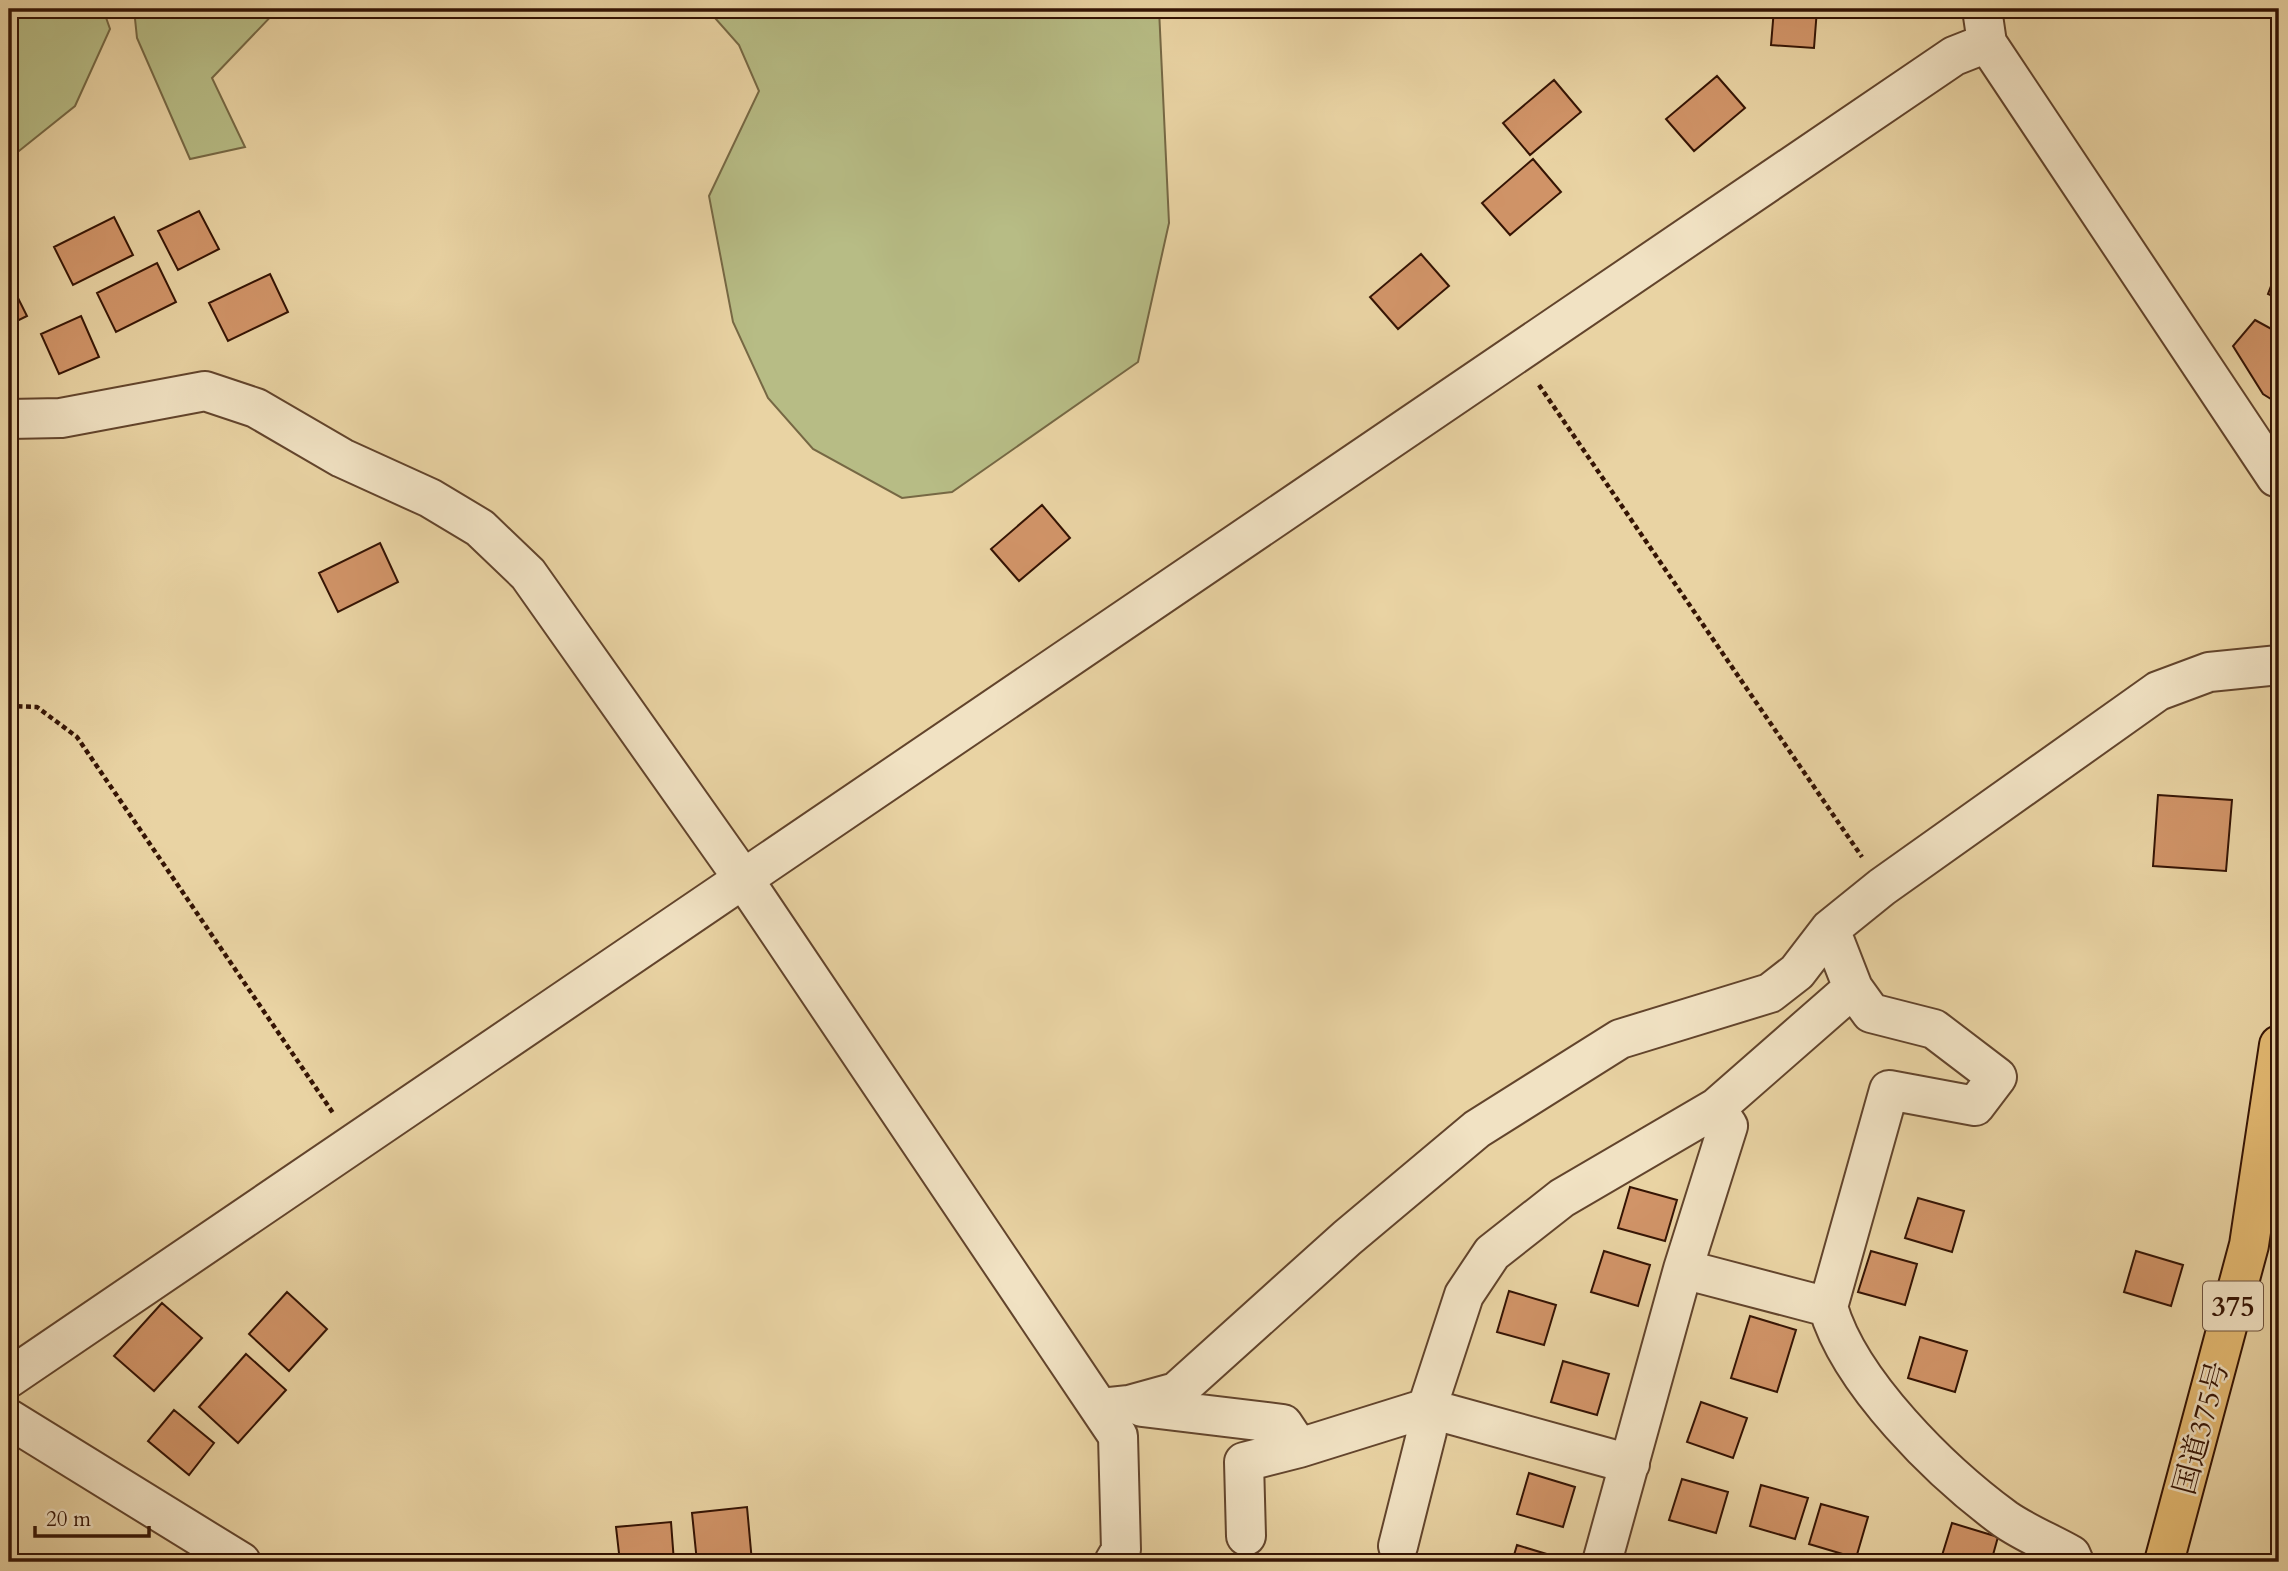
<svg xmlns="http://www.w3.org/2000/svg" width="2288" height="1571" viewBox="0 0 2288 1571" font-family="Cardo,'Noto Serif JP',serif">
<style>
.green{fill:#b7bc85;stroke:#766844;stroke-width:2}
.building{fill:#d19468;stroke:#351404;stroke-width:2}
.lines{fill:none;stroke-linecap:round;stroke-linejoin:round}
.street-casing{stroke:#62442c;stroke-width:42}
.highway-casing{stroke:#351404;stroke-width:42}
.path{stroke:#351404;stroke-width:4.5;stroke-dasharray:5 3.5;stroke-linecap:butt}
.street{stroke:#f1e2c3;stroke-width:38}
.highway{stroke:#e4ba72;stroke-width:38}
.labels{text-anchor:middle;stroke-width:5;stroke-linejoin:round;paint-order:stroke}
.shield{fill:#f1e2c3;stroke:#6d523d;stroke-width:2}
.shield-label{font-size:28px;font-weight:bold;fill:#351404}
.street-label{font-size:30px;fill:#351404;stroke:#f1e2c3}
</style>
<rect width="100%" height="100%" fill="#e9d3a3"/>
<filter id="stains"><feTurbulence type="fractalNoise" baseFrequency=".00286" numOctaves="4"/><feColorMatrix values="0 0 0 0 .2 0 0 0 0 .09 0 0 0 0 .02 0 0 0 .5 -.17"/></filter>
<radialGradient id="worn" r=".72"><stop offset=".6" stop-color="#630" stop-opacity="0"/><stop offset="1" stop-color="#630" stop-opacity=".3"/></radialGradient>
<path class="green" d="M9 9H103L110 29 75 106 9 159Z
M134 9H278L212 78 245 147 190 159 137 38Z
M707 9H1159L1169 223 1138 362 952 492 902 498 813 449 768 398 733 322 709 196 759 91 739 45Z"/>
<path class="building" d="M1774 9H1817L1814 48 1771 45Z
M1717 76 1745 108 1694 151 1666 119Z
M1554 80 1581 112 1530 155 1503 123Z
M1533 159 1561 192 1510 235 1482 203Z
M199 211 219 249 178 270 158 231Z
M114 217 133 255 73 285 54 247Z
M1421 254 1449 286 1398 329 1370 297Z
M157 263 176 302 116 332 97 293Z
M2279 265V299L2268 294Z
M270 274 288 312 228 341 209 303Z
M9 280 27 316 9 325Z
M81 316 99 357 59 374 41 334Z
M2255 320 2275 331 2279 327V404L2263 394 2233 346Z
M1042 505 1070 538 1019 581 991 549Z
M380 543 398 582 338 612 319 573Z
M2158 795 2232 800 2226 871 2153 866Z
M1630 1187 1677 1200 1665 1241 1618 1228Z
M1918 1198 1964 1211 1952 1252 1905 1238Z
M1604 1251 1650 1265 1638 1306 1591 1292Z
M1871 1251 1917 1264 1905 1305 1858 1292Z
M2136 1251 2183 1265 2171 1306 2124 1292Z
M1509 1291 1556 1305 1544 1345 1497 1332Z
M287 1292 327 1329 289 1371 249 1334Z
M162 1303 202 1338 154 1391 114 1356Z
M1750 1316 1796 1330 1777 1392 1731 1378Z
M1920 1337 1967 1351 1955 1392 1908 1378Z
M246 1354 286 1390 238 1443 199 1407Z
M1563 1361 1609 1374 1597 1415 1551 1402Z
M1701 1402 1747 1418 1733 1458 1687 1442Z
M174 1410 214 1443 189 1475 148 1441Z
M1529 1473 1575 1487 1563 1527 1517 1514Z
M1682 1479 1728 1492 1716 1533 1669 1520Z
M1761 1485 1808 1498 1795 1539 1750 1526Z
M1821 1504 1868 1517 1856 1558 1809 1544Z
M747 1507 752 1562H697L692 1513Z
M671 1522 674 1562H620L616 1527Z
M1952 1523 1998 1537 1991 1562H1940Z
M1517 1545 1563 1559 1562 1562H1512Z
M1627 1556 1648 1562H1626Z"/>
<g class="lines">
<defs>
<path id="street" d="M1982 9 1987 43 2276 477 2279 478
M9 419 61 418 205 391 256 408 342 458 430 498 480 528 528 574 742 877 1118 1436 1121 1550 1114 1562
M1853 988 1871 1013 1934 1029 1997 1077 1975 1106 1889 1090 1828 1307C1850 1383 1941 1472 2005 1519 2025 1533 2050 1543 2071 1555L2074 1562
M1716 1108 1853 988 1830 929
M1683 1269 1828 1307
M9 1378 1954 56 1987 43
M1142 1407 1283 1424 1299 1448 1427 1408 1464 1295 1492 1253 1562 1198 1716 1108 1728 1126 1683 1269 1602 1562
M1101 1408 1129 1405 1176 1392 1347 1238 1477 1129 1620 1039 1770 993 1797 972 1830 929 1882 887 2158 691 2209 672 2279 665
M9 1419 241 1562
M1246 1536 1244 1462 1299 1448
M1398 1546 1427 1431V1408L1630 1464"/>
<path id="highway" d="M2164 1562 2249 1245 2279 1045"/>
</defs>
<use href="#street" class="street-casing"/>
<use href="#highway" class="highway-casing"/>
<path class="path" d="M1539 385 1862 857
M9 706 37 707 77 737 333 1113"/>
<use href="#street" class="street"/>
<use href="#highway" class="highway"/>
</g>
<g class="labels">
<rect class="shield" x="2203" y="1281.5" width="60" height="49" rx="5"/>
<g class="shield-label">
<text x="2233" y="1316">375</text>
</g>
<g class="street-label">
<text transform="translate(2201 1428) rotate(-75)" y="10">国道375号</text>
</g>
</g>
<rect width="2288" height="1571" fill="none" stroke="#e9d3a3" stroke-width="35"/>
<rect x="10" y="10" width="2267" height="1550" fill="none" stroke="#351404" stroke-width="3.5"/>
<rect x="18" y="18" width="2253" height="1536" fill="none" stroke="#351404" stroke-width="2"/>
<path d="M35 1526v10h114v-10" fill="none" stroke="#351404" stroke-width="3.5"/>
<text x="46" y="1526" font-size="21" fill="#351404" stroke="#f1e2c3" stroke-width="5" paint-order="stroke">20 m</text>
<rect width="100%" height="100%" filter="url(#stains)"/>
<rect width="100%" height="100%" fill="url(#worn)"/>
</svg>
